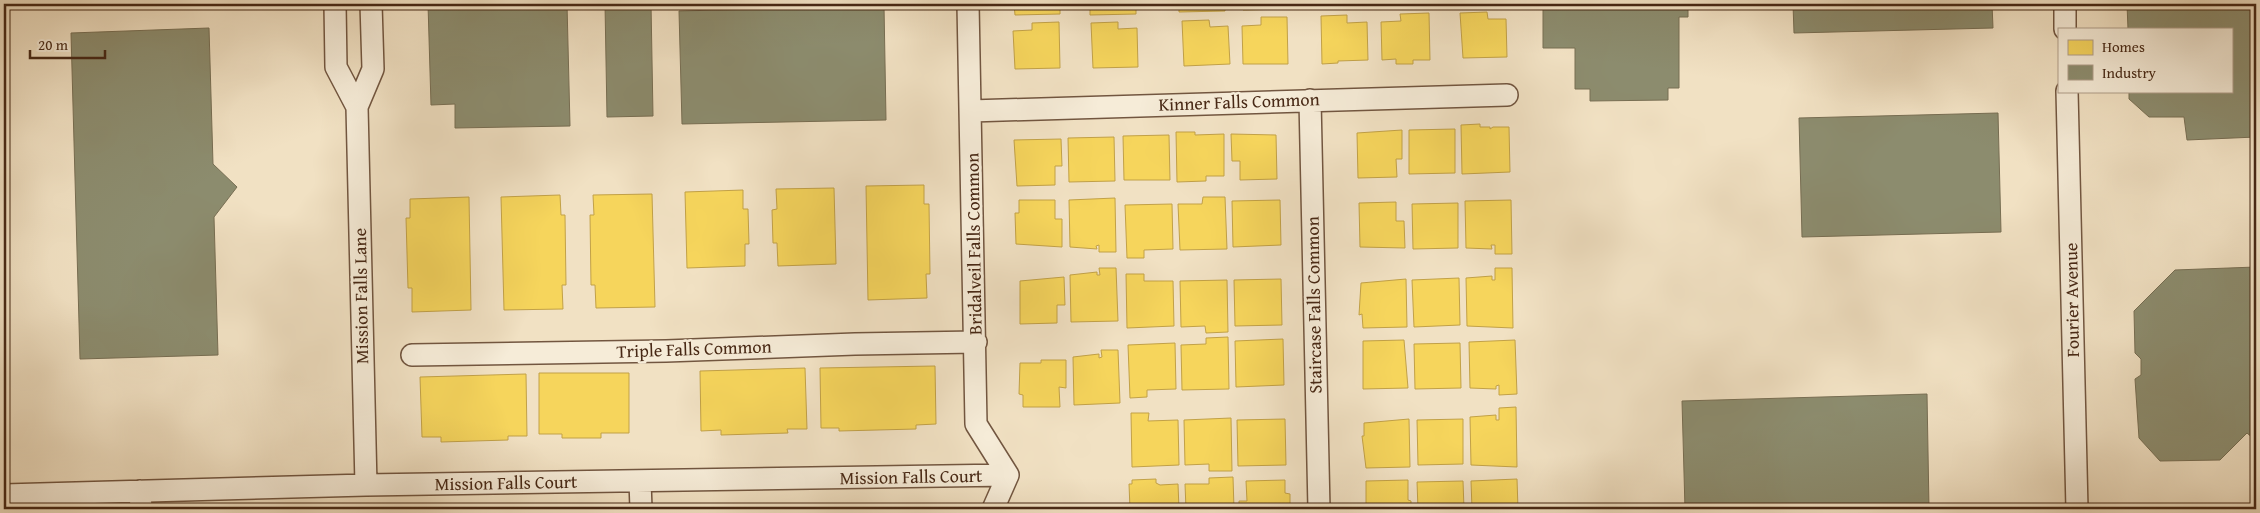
<svg xmlns="http://www.w3.org/2000/svg" width="2260" height="513" viewBox="0 0 2260 513" font-family="'Gentium Book Plus',serif">
<style>
.homes{fill:#f6d55c;stroke:#c2a147}
.industry{fill:#8c8c6e;stroke:#776e53}
.lines{fill:none;stroke-linecap:round;stroke-linejoin:round}
.street-casing{stroke:#725640;stroke-width:24}
.street{stroke:#f6ecd8;stroke-width:21}
.labels{text-anchor:middle;stroke-width:5;stroke-linejoin:round;paint-order:stroke}
.street-label{font-size:18px;fill:#472815;stroke:#f6ecd8}
</style>
<rect width="100%" height="100%" fill="#f1e1c3"/>
<filter id="stains"><feTurbulence type="fractalNoise" baseFrequency=".004" numOctaves="4"/><feColorMatrix values="0 0 0 0 .2 0 0 0 0 .09 0 0 0 0 .02 0 0 0 .5 -.17"/></filter>
<radialGradient id="worn" r=".72"><stop offset=".6" stop-color="#630" stop-opacity="0"/><stop offset="1" stop-color="#630" stop-opacity=".3"/></radialGradient>
<path class="homes" d="M1014 4H1060V14L1015 15Z
M1090 4H1136V14L1090 15Z
M1179 4H1225V11L1179 12Z
M1243 4H1288V9L1243 10Z
M1319 4H1365V8L1319 9Z
M1384 4H1430V7H1384Z
M1458 4H1504V5L1458 6Z
M1487 12 1488 19H1506L1507 57 1463 58 1460 13Z
M1429 13 1430 60H1413V64H1396V59L1382 60 1381 22 1401 21 1400 14Z
M1347 15V23L1367 22 1368 60 1338 61V63L1322 64 1321 16Z
M1261 17H1287L1288 64H1243L1242 26 1261 25Z
M1209 20 1210 27 1228 26 1230 64 1184 66 1182 21Z
M1059 22 1060 68 1015 69 1013 31 1032 30V23Z
M1118 22V29L1137 28 1138 67 1093 68 1091 23Z
M1480 124V127H1490V129L1493 127H1509L1510 172 1462 174 1461 125Z
M1455 129V173L1409 174V130Z
M1402 130V159H1396L1397 177 1358 178 1357 133Z
M1176 132H1195V135L1224 134V176H1206V181L1177 182Z
M1231 134 1276 135 1277 179 1240 180V161H1232Z
M1169 135 1170 180H1124L1123 136Z
M1114 137 1115 181 1069 182 1068 138Z
M1061 139 1062 166H1055V185L1017 186 1014 140Z
M924 185V204H929L930 274H926L927 298 868 300 866 186Z
M834 188 836 264 778 266 777 243H773L772 210 777 209 776 189Z
M743 190V209H748L749 244H745V266L687 268 685 192Z
M652 194 655 307 596 308 595 285H591L590 215H594L593 195Z
M560 195 561 215H565L566 285H562L563 309 504 310 501 197Z
M469 197 471 310 412 312V288H408L406 218H410V199Z
M1203 197H1225L1227 249 1180 250 1178 204H1202Z
M1115 198 1116 252H1099V245L1096 246 1097 249 1070 247 1069 200Z
M1019 200H1055V219H1062V247L1016 244 1015 213H1019Z
M1280 200 1281 245 1233 247 1232 201Z
M1511 200 1512 254H1495V245H1491L1492 249 1466 248 1465 201Z
M1396 202V221H1404L1405 248 1360 247 1359 203Z
M1458 203V248L1413 249 1412 204Z
M1172 204 1173 249 1144 250V258H1127L1125 205Z
M1099 268H1116L1118 321 1071 322 1070 275 1097 272V275H1100Z
M1495 268H1512L1513 328 1467 326 1466 278 1492 276V280H1495Z
M1126 274H1144V281H1173L1174 326 1127 328Z
M1064 277 1065 305H1057V323L1020 324V281Z
M1459 278 1460 325 1414 327 1412 280Z
M1281 279 1282 325 1235 326 1234 280Z
M1406 279 1407 327 1363 328 1362 314 1359 315 1361 283Z
M1227 280 1228 332 1206 333 1205 326 1181 327 1180 281Z
M1228 337 1229 389 1182 390 1181 345 1206 344V338Z
M1283 339 1284 385 1236 387 1235 341Z
M1404 340 1408 388 1363 389V341Z
M1515 340 1517 394 1499 395V385L1496 386V389L1470 388 1469 342Z
M1175 343 1176 389 1147 390V397L1130 398 1128 345Z
M1460 343 1461 388 1415 389 1414 344Z
M1101 350H1118L1120 403 1074 405 1073 357 1099 354V358L1102 357Z
M1041 360H1066V388L1059 387 1060 407H1023V395L1019 394 1020 363H1041Z
M935 366 936 424 916 425V429L839 431V428H821L820 368Z
M805 368 807 429H787L788 433 721 435V430L701 431 700 371Z
M539 373H629V433H601V438H562V434H539Z
M526 374 527 436H508V440L441 442V437H422L420 377Z
M1516 407 1517 467 1471 465 1470 417 1496 415V420H1499V408Z
M1131 413H1149L1148 421 1178 420 1179 465 1132 467Z
M1231 418 1232 471H1209V464L1185 465 1184 420Z
M1285 419 1286 465 1238 466 1237 420Z
M1409 419 1410 467 1366 468 1362 436H1364V423Z
M1463 419V464L1418 465 1417 420Z
M1233 477 1234 509H1186L1185 484H1209V478Z
M1156 479V483L1160 485 1178 484 1179 509H1130L1129 484H1132V480Z
M1517 479 1518 509H1472L1471 481Z
M1285 480V493L1290 494V509H1239V501H1247L1246 481Z
M1408 480V500L1411 501V509H1366V481Z
M1463 481 1464 509H1418L1417 482Z"/>
<path class="industry" d="M428 4H567L570 126 455 128V104L431 105Z
M605 4H651L653 116 607 117Z
M1543 4H1688V17H1679V88H1668V100L1590 101V89H1575V48H1543Z
M1793 4H1992L1993 28 1794 33Z
M2127 4H2256V137L2187 140 2184 117H2149L2129 99V91H2231V29H2128Z
M884 6 886 120 682 124 679 11Z
M209 28 213 164 237 187 214 217 218 355 80 359 71 33Z
M1998 113 2001 232 1802 237 1799 118Z
M2256 267V436L2254 439 2247 433 2220 460 2160 461 2139 438 2135 379 2141 375V359L2135 353 2134 311 2175 270Z
M1927 394 1929 509H1685L1682 401Z"/>
<g class="lines">
<defs>
<path id="street" d="M335 4 336 67 357 107
M968 4 976 424 1008 475
M2065 4V29
M2067 91 2077 509
M1310 100 1319 509
M971 111 1507 95
M412 355 666 351 855 344 976 342
M640 481 641 509
M366 485 357 107 373 69 371 4
M140 491 141 509
M4 495 366 485 1008 475
M993 509 1008 475"/>
</defs>
<use href="#street" class="street-casing"/>
<use href="#street" class="street"/>
</g>
<g class="labels">
<g class="street-label">
<text transform="translate(1239 102) rotate(-2)" y="6">Kinner Falls Common</text>
<text transform="translate(974 244) rotate(-91)" y="6">Bridalveil Falls Common</text>
<text transform="translate(361 296) rotate(-91)" y="6">Mission Falls Lane</text>
<text transform="translate(2072 300) rotate(-91)" y="6">Fourier Avenue</text>
<text transform="translate(1314 305) rotate(-91)" y="6">Staircase Falls Common</text>
<text transform="translate(694 349) rotate(-2)" y="6">Triple Falls Common</text>
<text transform="translate(911 477) rotate(-1)" y="6">Mission Falls Court</text>
<text transform="translate(506 483) rotate(-1)" y="6">Mission Falls Court</text>
</g>
</g>
<rect width="2260" height="513" fill="none" stroke="#f1e1c3" stroke-width="20"/>
<rect x="5" y="5" width="2250" height="503" fill="none" stroke="#472815" stroke-width="2.5"/>
<rect x="10" y="10" width="2240" height="493" fill="none" stroke="#472815"/>
<rect x="2058" y="28" width="175" height="65" fill="#f6ecd8" stroke="#b09e8a"/>
<rect x="2068" y="40" width="25" height="15" fill="#f6d55c" stroke="#b09e8a"/>
<text x="2102" y="52" font-size="15" fill="#472815">Homes</text>
<rect x="2068" y="65" width="25" height="15" fill="#8c8c6e" stroke="#b09e8a"/>
<text x="2102" y="78" font-size="15" fill="#472815">Industry</text>
<path d="M30 50v8h75v-8" fill="none" stroke="#472815" stroke-width="2.5"/>
<text x="38" y="50" font-size="15" fill="#472815" stroke="#f6ecd8" stroke-width="4" paint-order="stroke">20 m</text>
<rect width="100%" height="100%" filter="url(#stains)"/>
<rect width="100%" height="100%" fill="url(#worn)"/>
</svg>
